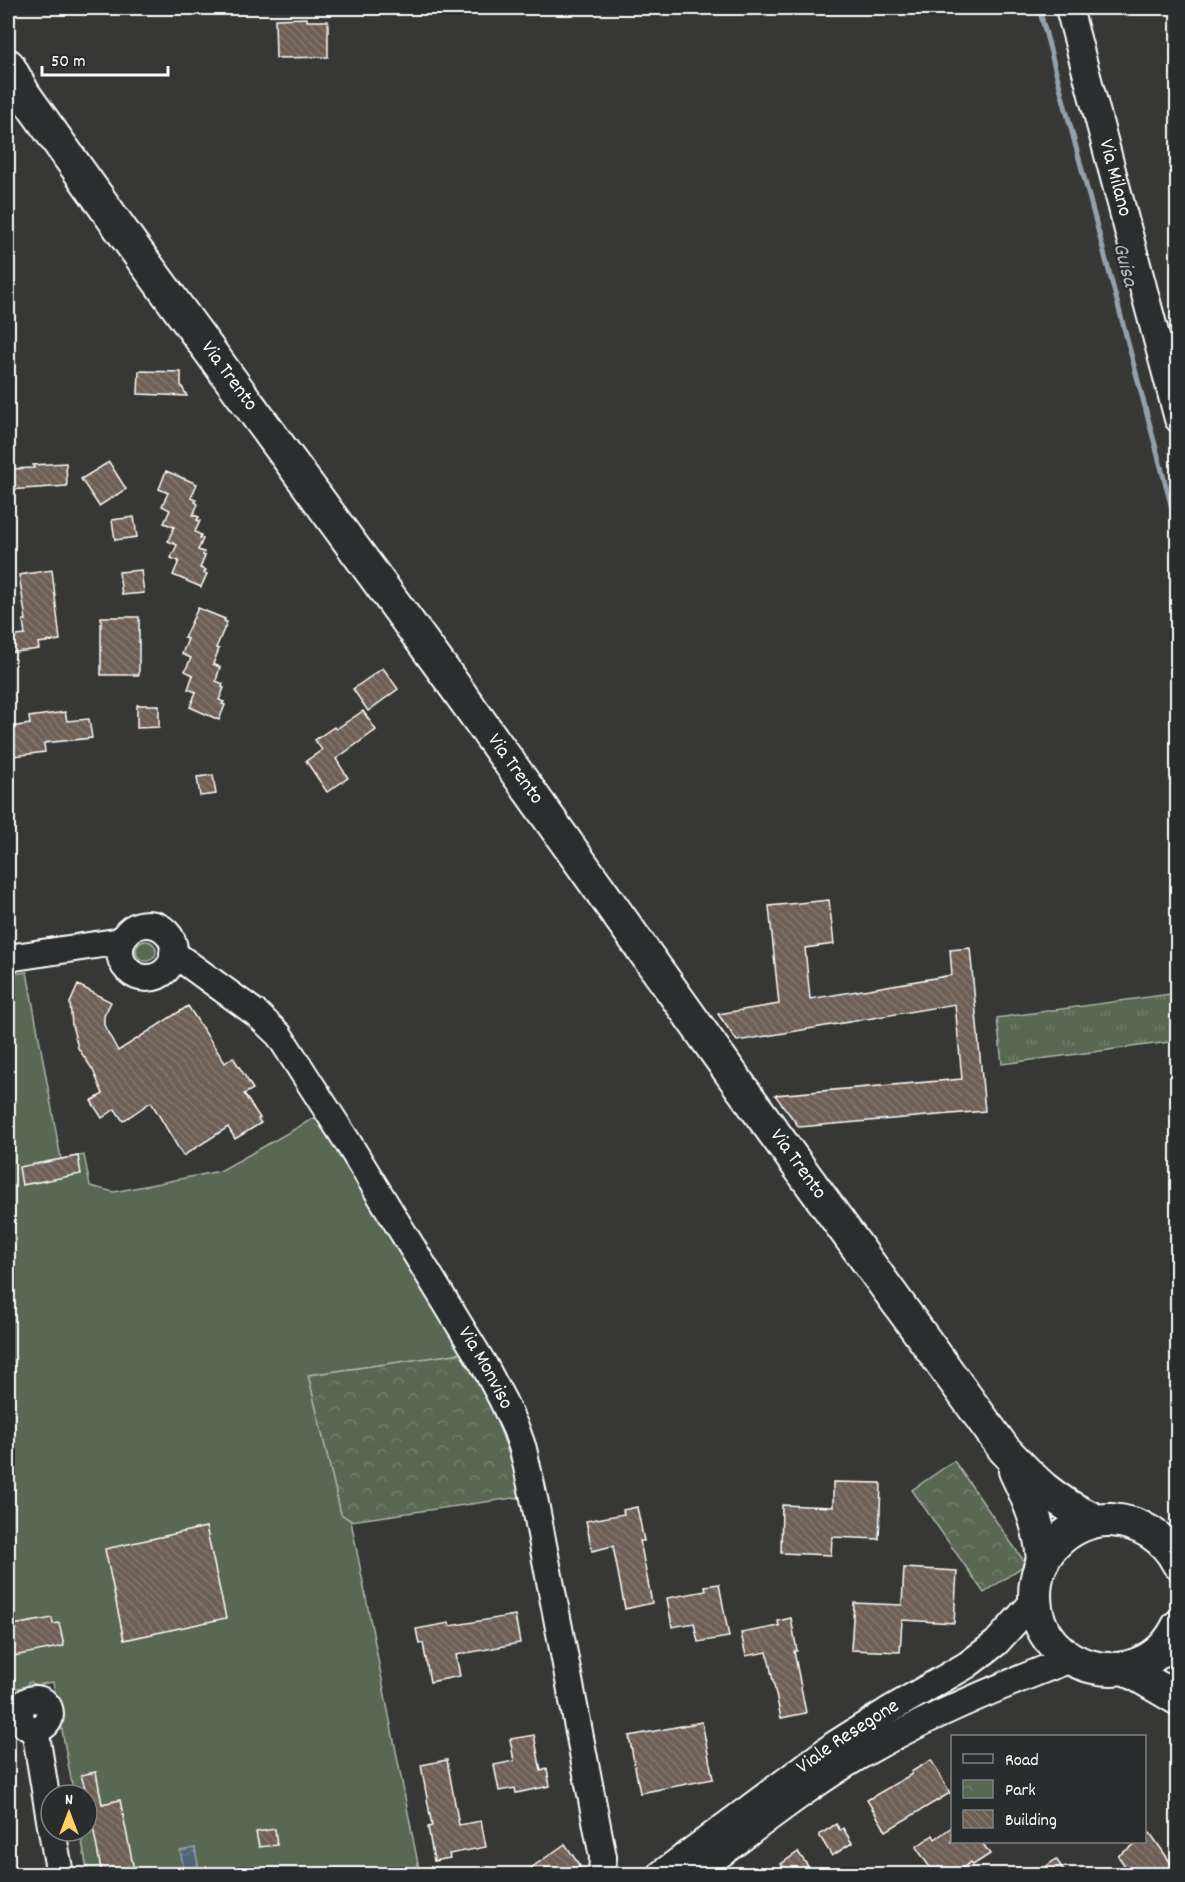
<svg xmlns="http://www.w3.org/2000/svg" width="1185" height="1882" viewBox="0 0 1185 1882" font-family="Dekko,sans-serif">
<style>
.grass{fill:url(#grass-tufts);stroke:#acb4a8;stroke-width:1.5}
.park{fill:url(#park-crowns);stroke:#acb4a8;stroke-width:1.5}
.garden{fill:#586852;stroke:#acb4a8;stroke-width:1.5}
.water{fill:url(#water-waves);stroke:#95a1aa;stroke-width:1.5}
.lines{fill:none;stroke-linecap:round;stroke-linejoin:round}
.stream{stroke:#95a1aa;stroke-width:5}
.building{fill:url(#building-back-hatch);stroke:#fff;stroke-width:1.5}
.minor-casing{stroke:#fff;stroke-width:30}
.major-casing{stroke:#fff;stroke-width:36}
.minor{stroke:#2a2d2e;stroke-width:26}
.major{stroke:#2a2d2e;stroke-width:32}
.labels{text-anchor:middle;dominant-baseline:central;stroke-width:4.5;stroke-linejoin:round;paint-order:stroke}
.street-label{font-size:21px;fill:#fff;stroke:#2a2d2e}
.water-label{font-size:22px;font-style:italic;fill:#b0b9c0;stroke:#2a2d2e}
</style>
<defs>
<pattern id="grass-tufts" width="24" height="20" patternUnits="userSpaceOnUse" patternTransform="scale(1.5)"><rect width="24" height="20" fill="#586852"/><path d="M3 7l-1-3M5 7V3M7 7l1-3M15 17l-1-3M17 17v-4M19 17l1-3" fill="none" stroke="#717f6c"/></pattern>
<pattern id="park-crowns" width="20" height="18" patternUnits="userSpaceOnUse" patternTransform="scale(1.5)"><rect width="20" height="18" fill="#586852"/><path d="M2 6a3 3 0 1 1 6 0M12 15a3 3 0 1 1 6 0" fill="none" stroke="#717f6c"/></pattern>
<pattern id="water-waves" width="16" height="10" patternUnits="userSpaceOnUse" patternTransform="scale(1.5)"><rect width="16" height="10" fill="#4f6372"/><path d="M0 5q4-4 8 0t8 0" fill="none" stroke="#697a87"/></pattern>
<pattern id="building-back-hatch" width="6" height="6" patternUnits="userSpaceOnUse" patternTransform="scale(1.5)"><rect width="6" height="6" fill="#6d5f54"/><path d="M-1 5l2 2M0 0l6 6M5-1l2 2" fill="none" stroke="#83776e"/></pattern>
</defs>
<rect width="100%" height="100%" fill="#373736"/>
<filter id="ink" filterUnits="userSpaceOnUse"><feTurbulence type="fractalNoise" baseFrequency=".0167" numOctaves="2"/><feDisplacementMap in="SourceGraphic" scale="12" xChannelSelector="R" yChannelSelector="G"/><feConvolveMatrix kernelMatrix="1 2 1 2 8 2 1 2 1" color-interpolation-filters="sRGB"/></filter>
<g filter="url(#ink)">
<g class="grass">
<circle cx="146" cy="951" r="10"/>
<path d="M 1177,993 L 1177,1041 L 1002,1064 L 997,1018 Z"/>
</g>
<g class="park">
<path d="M 462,1353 C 490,1402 508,1442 521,1497 L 351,1521 L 341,1514 L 308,1375 Z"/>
<path d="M 954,1461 L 1026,1564 L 984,1593 L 912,1490 Z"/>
</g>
<path class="garden" d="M 27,972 L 61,1159 L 84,1155 L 90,1186 L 114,1192 L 220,1171 L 316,1117 L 462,1353 L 308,1375 L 341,1514 L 351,1521 L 420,1874 L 88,1874 L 80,1831 L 87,1831 L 87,1795 L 74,1795 L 53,1682 L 36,1685 L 31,1682 L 28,1683 L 26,1687 L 8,1689 L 8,975 Z"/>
<path class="water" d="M 195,1848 L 199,1871 L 185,1874 L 180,1851 Z"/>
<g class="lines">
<path class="stream" d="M 1039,8 L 1178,531"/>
</g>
<g class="building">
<path d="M 307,18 L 307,21 L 328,21 L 328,57 L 276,58 L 275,19 Z"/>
<path d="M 139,371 L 181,372 L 181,385 L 187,396 L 138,394 Z"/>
<path d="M 109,462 L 126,489 L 99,506 L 81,479 Z"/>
<path d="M 66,463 L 67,486 L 8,490 L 8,469 L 34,468 L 33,465 Z"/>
<path d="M 166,471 L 197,484 L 191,498 L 196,500 L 195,502 L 198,504 L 193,515 L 199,517 L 197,520 L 200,521 L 195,532 L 201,535 L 200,538 L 203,539 L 198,550 L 204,552 L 203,555 L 205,556 L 200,568 L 206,570 L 204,573 L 207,574 L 201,587 L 173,575 L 179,561 L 171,558 L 177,545 L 168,541 L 174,527 L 164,523 L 170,510 L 162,506 L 168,493 L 159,489 Z"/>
<path d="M 134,517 L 137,537 L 115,540 L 112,520 Z"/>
<path d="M 52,570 L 60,640 L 38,643 L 39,649 L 8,653 L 8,637 L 25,635 L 23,620 L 26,620 L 19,575 Z"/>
<path d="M 141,570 L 144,593 L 122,595 L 119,572 Z"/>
<path d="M 198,608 L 225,619 L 224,621 L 227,622 L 216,648 L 219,649 L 213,664 L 220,667 L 216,681 L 223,684 L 222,687 L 224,688 L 219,700 L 224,702 L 222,704 L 225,705 L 219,720 L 190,707 L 196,692 L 188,689 L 193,675 L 185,671 L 191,658 L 182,654 L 188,639 L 184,638 Z"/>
<rect x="101" y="617" width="38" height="58"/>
<path d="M 383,668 L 398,689 L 368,711 L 353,689 Z"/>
<path d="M 137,705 L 159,705 L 159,727 L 137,728 Z"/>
<path d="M 363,711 L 376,730 L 336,759 L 348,778 L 327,792 L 306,761 L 322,750 L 315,740 L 334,727 L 336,729 Z"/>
<path d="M 65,712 L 67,721 L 89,719 L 92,738 L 44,743 L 45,752 L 14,756 L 11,727 L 30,724 L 29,717 Z"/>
<path d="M 213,775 L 216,794 L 200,796 L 197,777 Z"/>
<path d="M 829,900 L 834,944 L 805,948 L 810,999 L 952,975 L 950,950 L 970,948 L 985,1111 L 799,1127 L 775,1095 L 962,1079 L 955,1004 L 737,1041 L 718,1014 L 779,1004 L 769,906 Z"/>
<path d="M 78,985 L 111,1002 L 104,1016 L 104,1025 L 118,1051 L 188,1006 L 225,1063 L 233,1057 L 253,1089 L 244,1094 L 260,1118 L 258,1119 L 261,1123 L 235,1139 L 228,1127 L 183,1156 L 151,1102 L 123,1121 L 115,1109 L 102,1118 L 91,1101 L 103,1094 L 93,1070 L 78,1048 L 72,1025 L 70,1003 Z"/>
<path d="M 78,1156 L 81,1174 L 22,1185 L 19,1167 Z"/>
<path d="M 833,1482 L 881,1483 L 879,1539 L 832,1537 L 831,1555 L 781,1553 L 782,1505 L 833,1507 Z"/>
<path d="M 637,1507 L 644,1541 L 640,1541 L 652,1603 L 625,1609 L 613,1546 L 592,1551 L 586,1521 L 624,1514 L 623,1510 Z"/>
<path d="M 206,1527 L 226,1618 L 124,1640 L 105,1549 Z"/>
<path d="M 904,1568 L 957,1571 L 954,1623 L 902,1620 L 900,1652 L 851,1650 L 854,1603 L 902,1605 Z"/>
<path d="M 719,1584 L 729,1637 L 698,1642 L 694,1623 L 672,1627 L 667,1598 L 706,1591 L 705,1586 Z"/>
<path d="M 515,1615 L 520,1643 L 456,1655 L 460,1676 L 430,1682 L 423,1643 L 419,1644 L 416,1629 L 449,1623 L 450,1626 Z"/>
<path d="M 52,1618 L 53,1624 L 59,1623 L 64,1646 L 14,1656 L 13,1654 L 8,1655 L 8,1626 Z"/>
<path d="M 791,1618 L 797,1651 L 794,1651 L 806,1713 L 781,1718 L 767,1652 L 746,1656 L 741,1633 L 779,1626 L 778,1621 Z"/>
<path d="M 702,1722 L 713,1779 L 640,1793 L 629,1736 Z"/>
<path d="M 534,1735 L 541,1771 L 547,1769 L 550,1786 L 516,1793 L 515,1788 L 499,1791 L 494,1765 L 514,1761 L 510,1739 Z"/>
<path d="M 447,1760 L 459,1825 L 481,1821 L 486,1847 L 449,1854 L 450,1858 L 434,1861 L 428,1827 L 432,1826 L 421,1765 Z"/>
<path d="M 931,1760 L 950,1793 L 886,1831 L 867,1800 L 912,1774 L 911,1772 Z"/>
<path d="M 96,1772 L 102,1804 L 120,1800 L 135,1875 L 102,1875 L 87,1795 L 81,1775 Z"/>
<path d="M 836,1824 L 840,1830 L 843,1828 L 852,1843 L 832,1856 L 819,1835 Z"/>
<path d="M 952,1827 L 952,1842 L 982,1842 L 990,1854 L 973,1865 L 971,1862 L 953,1875 L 935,1875 L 916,1847 L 933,1835 L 935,1839 Z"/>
<path d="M 275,1829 L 277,1845 L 259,1847 L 256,1832 Z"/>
<path d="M 1150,1833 L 1178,1873 L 1178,1875 L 1131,1875 L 1118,1856 L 1138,1842 L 1144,1842 L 1144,1837 Z"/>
<path d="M 565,1844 L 580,1866 L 568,1875 L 521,1875 Z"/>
<path d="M 798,1852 L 814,1875 L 789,1875 L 781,1864 Z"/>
<path d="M 1056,1859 L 1067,1875 L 1035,1875 Z"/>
</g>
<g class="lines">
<g class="minor-casing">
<g id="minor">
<path id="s1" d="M 1069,8 L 1178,419"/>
<circle cx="147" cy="951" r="27"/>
<path id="s2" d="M 173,953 L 257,1014 L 279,1035 L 347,1141 L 484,1365 L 503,1401 L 516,1429 L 523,1449 L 535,1503 L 603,1857 L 602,1874"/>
<path d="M 8,958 L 122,941"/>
<circle cx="35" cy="1714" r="15"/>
<path d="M 35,1729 L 51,1826"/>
<path d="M 52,1831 L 60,1874"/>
<path id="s3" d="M 661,1874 L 834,1745 L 891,1709 L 967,1665 L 996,1643 L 1035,1600"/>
<path d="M 694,1874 C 751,1832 807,1786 868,1751 C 932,1714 1002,1685 1071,1659"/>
</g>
</g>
<g class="major-casing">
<g id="major">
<path id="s4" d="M 8,65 L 24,94 L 132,245 L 444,671 L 740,1086 L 1004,1449 C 1035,1482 1053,1501 1095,1520"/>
<path d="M 1015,1471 C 1029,1500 1041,1528 1043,1561"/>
<path d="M 1178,1563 C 1165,1537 1140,1522 1111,1520 C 1090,1519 1069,1529 1054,1545 C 1042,1558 1035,1576 1035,1595 C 1035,1674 1144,1698 1178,1626"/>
<path d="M 1125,1668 L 1178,1699"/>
</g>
</g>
<use href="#minor" class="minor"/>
<use href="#major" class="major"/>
</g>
</g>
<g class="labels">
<g class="street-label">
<text stroke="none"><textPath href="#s1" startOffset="176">Via Milano</textPath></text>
<text stroke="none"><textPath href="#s4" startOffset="382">Via Trento</textPath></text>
<text stroke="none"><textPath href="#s4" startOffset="868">Via Trento</textPath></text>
<text stroke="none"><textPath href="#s4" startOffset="1354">Via Trento</textPath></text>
<text stroke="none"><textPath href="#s2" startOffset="526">Via Monviso</textPath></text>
<text stroke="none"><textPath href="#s3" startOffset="232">Viale Resegone</textPath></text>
</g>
<g class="water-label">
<text transform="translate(1124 265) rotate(75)">Guisa</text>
</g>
</g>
<rect width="1185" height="1882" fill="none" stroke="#2a2d2e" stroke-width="30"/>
<rect x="15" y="15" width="1155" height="1852" fill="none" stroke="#fff" stroke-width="2" filter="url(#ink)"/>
<rect x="951" y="1735" width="195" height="108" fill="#2a2d2e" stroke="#7f8182" stroke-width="1.5"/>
<rect x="963" y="1754" width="30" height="9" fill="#2a2d2e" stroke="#7f8182" stroke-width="1.5"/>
<text x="1005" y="1765" font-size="18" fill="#ffffff">Road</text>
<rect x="963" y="1780" width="30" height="18" fill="url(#park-crowns)" stroke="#7f8182" stroke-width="1.5"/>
<text x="1005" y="1795" font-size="18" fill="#ffffff">Park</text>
<rect x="963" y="1810" width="30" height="18" fill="url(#building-back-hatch)" stroke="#7f8182" stroke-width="1.5"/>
<text x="1005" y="1825" font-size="18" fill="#ffffff">Building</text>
<g transform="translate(69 1813)"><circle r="28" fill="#2a2d2e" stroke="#7f8182" stroke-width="1.5"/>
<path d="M0-4.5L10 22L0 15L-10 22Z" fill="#ffd166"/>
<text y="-9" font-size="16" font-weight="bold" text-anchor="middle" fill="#ffffff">N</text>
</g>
<path d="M42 66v9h126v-9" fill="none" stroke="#ffffff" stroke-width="3"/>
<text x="51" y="66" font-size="18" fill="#ffffff" stroke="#2a2d2e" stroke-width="4.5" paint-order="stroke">50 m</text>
</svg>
